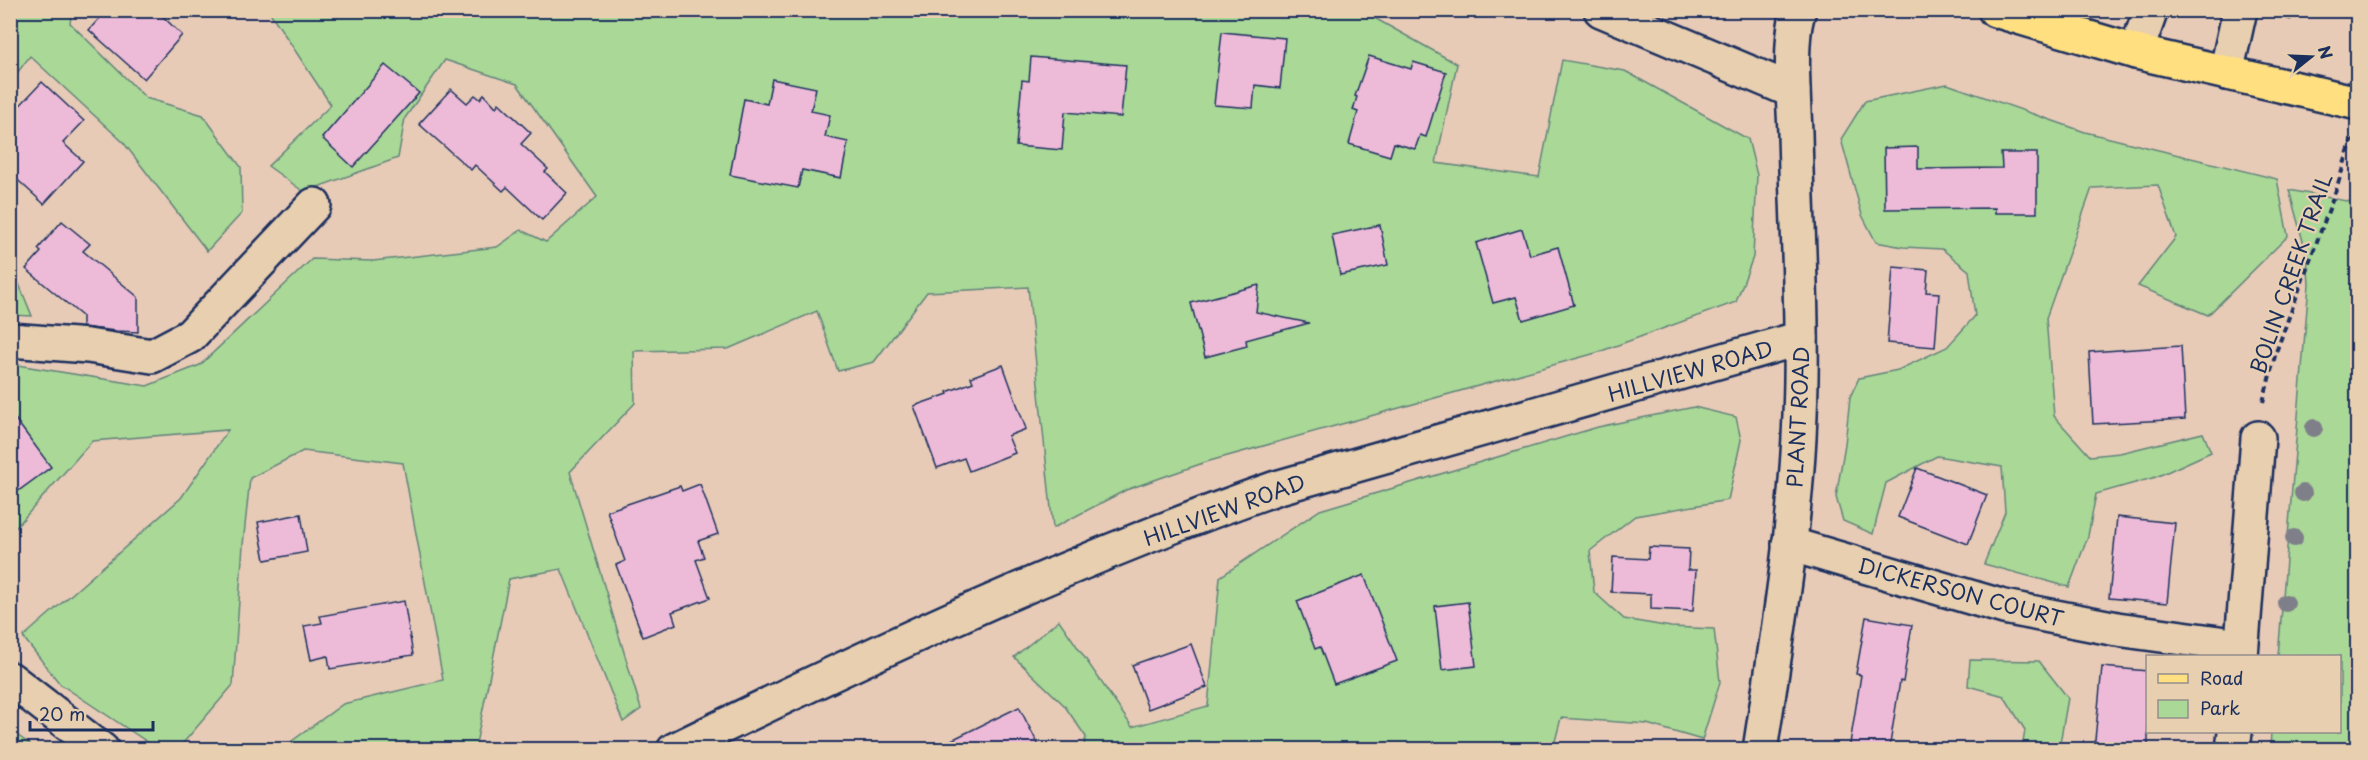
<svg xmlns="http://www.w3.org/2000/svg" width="2368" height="760" viewBox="0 0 2368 760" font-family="'Playpen Sans',sans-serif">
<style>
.green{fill:#aad897;stroke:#62847a;stroke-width:1.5}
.building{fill:#edbbd8;stroke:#1b2f5e;stroke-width:1.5}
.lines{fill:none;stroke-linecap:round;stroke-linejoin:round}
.minor-casing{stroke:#1b2f5e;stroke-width:38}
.major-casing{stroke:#1b2f5e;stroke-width:38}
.path{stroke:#1b2f5e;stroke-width:4;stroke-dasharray:6 4.5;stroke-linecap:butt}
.minor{stroke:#e7cfaf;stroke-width:33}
.major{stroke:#ffdf80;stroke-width:33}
.tree{fill:#7f7f89}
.labels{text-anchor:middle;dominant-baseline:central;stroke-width:4.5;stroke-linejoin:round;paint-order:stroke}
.street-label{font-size:21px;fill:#1b2f5e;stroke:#e7cfaf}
</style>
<rect width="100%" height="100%" fill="#e8cbb7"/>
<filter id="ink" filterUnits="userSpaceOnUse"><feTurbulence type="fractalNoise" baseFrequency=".0167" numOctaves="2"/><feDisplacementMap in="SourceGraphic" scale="12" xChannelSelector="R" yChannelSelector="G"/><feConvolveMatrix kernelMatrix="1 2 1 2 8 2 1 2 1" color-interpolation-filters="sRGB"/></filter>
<g filter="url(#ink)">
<g class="green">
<path d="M 11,10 L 72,11 L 70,23 L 146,98 L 203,115 L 241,167 L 242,213 L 207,251 L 123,142 L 30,56 L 11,81 Z"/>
<path d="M 269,11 L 1362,11 L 1457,64 L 1436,163 L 1539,177 L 1562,60 L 1625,71 L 1748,139 L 1757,175 L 1753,257 L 1736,302 L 1596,353 L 1206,462 L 1126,490 L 1053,528 L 1028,287 L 927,292 L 874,362 L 838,371 L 817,311 L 728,349 L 634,351 L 635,403 L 570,472 L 641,709 L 623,722 L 561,569 L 509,579 L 475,749 L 281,749 L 343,704 L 443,680 L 403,463 L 303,451 L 250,478 L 243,545 L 233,685 L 178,749 L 158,749 L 60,684 L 23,637 L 181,498 L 228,430 L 92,441 L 11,533 L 11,364 L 147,386 L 200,365 L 312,259 L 373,261 L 497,247 L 521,230 L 546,242 L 597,197 L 517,84 L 445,60 L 405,118 L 398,158 L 304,192 L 268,166 L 331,105 Z"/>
<path d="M 1947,84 L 2085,132 L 2277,179 L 2288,236 L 2208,315 L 2138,286 L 2176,237 L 2158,185 L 2092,188 L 2046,318 L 2054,416 L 2090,456 L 2120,453 L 2203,433 L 2211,452 L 2156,477 L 2096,494 L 2088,536 L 2069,587 L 1984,564 L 2005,512 L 2002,467 L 1937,456 L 1886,483 L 1873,534 L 1843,521 L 1836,497 L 1845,444 L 1850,397 L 1859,378 L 1898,370 L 1947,347 L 1975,316 L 1969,271 L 1942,249 L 1903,247 L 1876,242 L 1862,215 L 1841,139 L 1865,101 Z"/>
<path d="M 2289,190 L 2357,203 L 2357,749 L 2270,749 L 2271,732 L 2340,732 L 2340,656 L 2278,656 L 2309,284 L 2307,256 Z"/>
<path d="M 11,264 L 32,316 L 11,315 Z"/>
<path d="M 1694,407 L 1736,417 L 1741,440 L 1728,500 L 1635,516 L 1590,551 L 1594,592 L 1624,619 L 1671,627 L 1714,629 L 1720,682 L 1702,740 L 1647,724 L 1561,718 L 1553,749 L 1083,749 L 1086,737 L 1064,705 L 1014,657 L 1059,620 L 1132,727 L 1208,706 L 1220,577 L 1320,510 L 1598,427 Z"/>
<path d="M 1970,660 L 2039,661 L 2068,698 L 2059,749 L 2022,749 L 2025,730 L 2004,696 L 1968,686 Z"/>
<path d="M 11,731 L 37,749 L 11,749 Z"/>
</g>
<g class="building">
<path d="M 107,10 L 156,10 L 182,35 L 144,79 L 89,30 Z"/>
<path d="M 1222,32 L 1285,38 L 1280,88 L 1255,85 L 1253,108 L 1214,105 Z"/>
<path d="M 1369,56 L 1411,69 L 1413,62 L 1446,72 L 1426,137 L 1420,135 L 1415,149 L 1394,143 L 1390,156 L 1349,144 L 1358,112 L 1353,110 L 1357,97 L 1355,96 Z"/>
<path d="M 1031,57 L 1126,65 L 1121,117 L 1065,112 L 1062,150 L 1016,146 L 1022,80 L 1029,81 Z"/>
<path d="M 385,65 L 419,93 L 353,167 L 322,138 Z"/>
<path d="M 772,79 L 816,88 L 811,111 L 830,115 L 825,137 L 848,142 L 841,178 L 802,170 L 798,188 L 730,175 L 744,99 L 767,104 Z"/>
<path d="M 42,82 L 84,121 L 63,143 L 83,161 L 44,204 L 10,173 L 10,116 Z"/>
<path d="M 451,89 L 467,103 L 475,95 L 480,99 L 484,94 L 496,107 L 499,103 L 531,133 L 521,144 L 548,169 L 545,172 L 567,193 L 542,220 L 507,187 L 503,191 L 475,165 L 471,170 L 419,124 Z"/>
<path d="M 1918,147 L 1918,169 L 2002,168 L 2001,153 L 2037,153 L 2037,213 L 1995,213 L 1995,208 L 1885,209 L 1884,148 Z"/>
<path d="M 62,221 L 90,244 L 83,251 L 138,297 L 138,332 L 116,331 L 82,327 L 82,316 L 26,269 L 41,252 L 38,249 Z"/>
<path d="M 1380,225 L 1388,265 L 1340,275 L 1332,235 Z"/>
<path d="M 1522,229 L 1530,255 L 1558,247 L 1574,305 L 1523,320 L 1516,297 L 1493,303 L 1476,243 Z"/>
<path d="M 1893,267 L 1928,270 L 1926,292 L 1939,293 L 1935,347 L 1887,343 Z"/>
<path d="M 1259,285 L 1256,312 L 1309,323 L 1246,340 L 1247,346 L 1205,357 L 1191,303 Z"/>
<path d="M 2181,346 L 2185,419 L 2093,424 L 2089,352 Z"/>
<path d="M 1003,365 L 1026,429 L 1008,436 L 1015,453 L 969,471 L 964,458 L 937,468 L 914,406 L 948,394 L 947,392 L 973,382 L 971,377 Z"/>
<path d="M 10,412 L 51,467 L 10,497 Z"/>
<path d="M 1917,468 L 1987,495 L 1968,544 L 1898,517 Z"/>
<path d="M 700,484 L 718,534 L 698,541 L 704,557 L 696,560 L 710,598 L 672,612 L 676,624 L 643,637 L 616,565 L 625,561 L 607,511 L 680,486 L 682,491 Z"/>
<path d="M 301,514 L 307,552 L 265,560 L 258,522 Z"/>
<path d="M 2117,517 L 2175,523 L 2167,603 L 2109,598 Z"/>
<path d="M 1649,547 L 1689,549 L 1688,570 L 1696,570 L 1693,611 L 1651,609 L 1651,594 L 1611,592 L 1613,557 L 1648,559 Z"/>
<path d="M 1364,575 L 1397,661 L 1334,684 L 1320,647 L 1315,649 L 1297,601 Z"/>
<path d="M 404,601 L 413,655 L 330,669 L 328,656 L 311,660 L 304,626 L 322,623 L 320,616 Z"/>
<path d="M 1468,602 L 1476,666 L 1442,670 L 1435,606 Z"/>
<path d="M 1866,617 L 1912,625 L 1903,682 L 1900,681 L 1889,750 L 1849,750 L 1861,675 L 1856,674 Z"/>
<path d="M 1191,644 L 1207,687 L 1148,709 L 1132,665 Z"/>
<path d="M 2102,667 L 2148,671 L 2148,750 L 2094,750 Z"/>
<path d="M 1019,707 L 1041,750 L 931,750 Z"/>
</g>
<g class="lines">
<g class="minor-casing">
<g id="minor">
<path d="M 1601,10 L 1793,91"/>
<path d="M 2136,52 L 2151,10"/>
<path d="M 2226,73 L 2240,10"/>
<path d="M 10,340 L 88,346 L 152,356 L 190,336 L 314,205"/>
<path d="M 1789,544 L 2004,607 L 2117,629 L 2241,646"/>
<path d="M 2241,656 L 2258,438"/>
<path d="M 10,679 L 102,750"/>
<path d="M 674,750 C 871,654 1069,561 1276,488 L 1801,338"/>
<path d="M 1760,750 C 1777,639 1796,527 1800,415 C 1804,321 1797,227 1795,133 C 1794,102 1788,38 1799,10"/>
<path d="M 2233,750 L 2235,732"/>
</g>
</g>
<g class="major-casing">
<path id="major" d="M 1995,10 L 2136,52 L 2358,103"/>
</g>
<g class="path">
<path d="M 2289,20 L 2292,10"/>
<path d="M 2263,402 L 2276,352 L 2336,190 L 2352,139"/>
</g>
<use href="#minor" class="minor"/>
<use href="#major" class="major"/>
</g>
<g class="tree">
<circle cx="2314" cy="428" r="9"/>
<circle cx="2303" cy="493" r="9"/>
<circle cx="2294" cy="538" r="9"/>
<circle cx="2286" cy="603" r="9"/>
</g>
</g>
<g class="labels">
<g class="street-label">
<text transform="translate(2290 273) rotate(-71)">BOLIN CREEK TRAIL</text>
<text transform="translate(1690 370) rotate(-16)">HILLVIEW ROAD</text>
<text transform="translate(1797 417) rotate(-87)">PLANT ROAD</text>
<text transform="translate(1224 509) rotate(-20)">HILLVIEW ROAD</text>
<text transform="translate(1961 591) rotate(15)">DICKERSON COURT</text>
</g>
</g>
<rect width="2368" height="760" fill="none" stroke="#e7cfaf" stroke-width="36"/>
<rect x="18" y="18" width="2332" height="724" fill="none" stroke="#1b2f5e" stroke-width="2" filter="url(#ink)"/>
<rect x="2146" y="655" width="195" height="78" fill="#e7cfaf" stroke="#958f8f" stroke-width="1.5"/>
<rect x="2158" y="674" width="30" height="9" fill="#ffdf80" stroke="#958f8f" stroke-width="1.5"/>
<text x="2200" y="685" font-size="18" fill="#1b2f5e">Road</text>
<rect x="2158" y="700" width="30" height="18" fill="#aad897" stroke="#958f8f" stroke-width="1.5"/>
<text x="2200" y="715" font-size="18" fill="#1b2f5e">Park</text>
<g transform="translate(2311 57) rotate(72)" stroke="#e7cfaf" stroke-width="4.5" paint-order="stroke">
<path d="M0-4.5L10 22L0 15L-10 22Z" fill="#1b2f5e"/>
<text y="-9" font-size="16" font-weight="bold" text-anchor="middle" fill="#1b2f5e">N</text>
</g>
<path d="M30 721v9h123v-9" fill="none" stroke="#1b2f5e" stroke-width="3"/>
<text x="39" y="721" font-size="18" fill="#1b2f5e" stroke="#e7cfaf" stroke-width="4.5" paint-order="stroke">20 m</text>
</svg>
